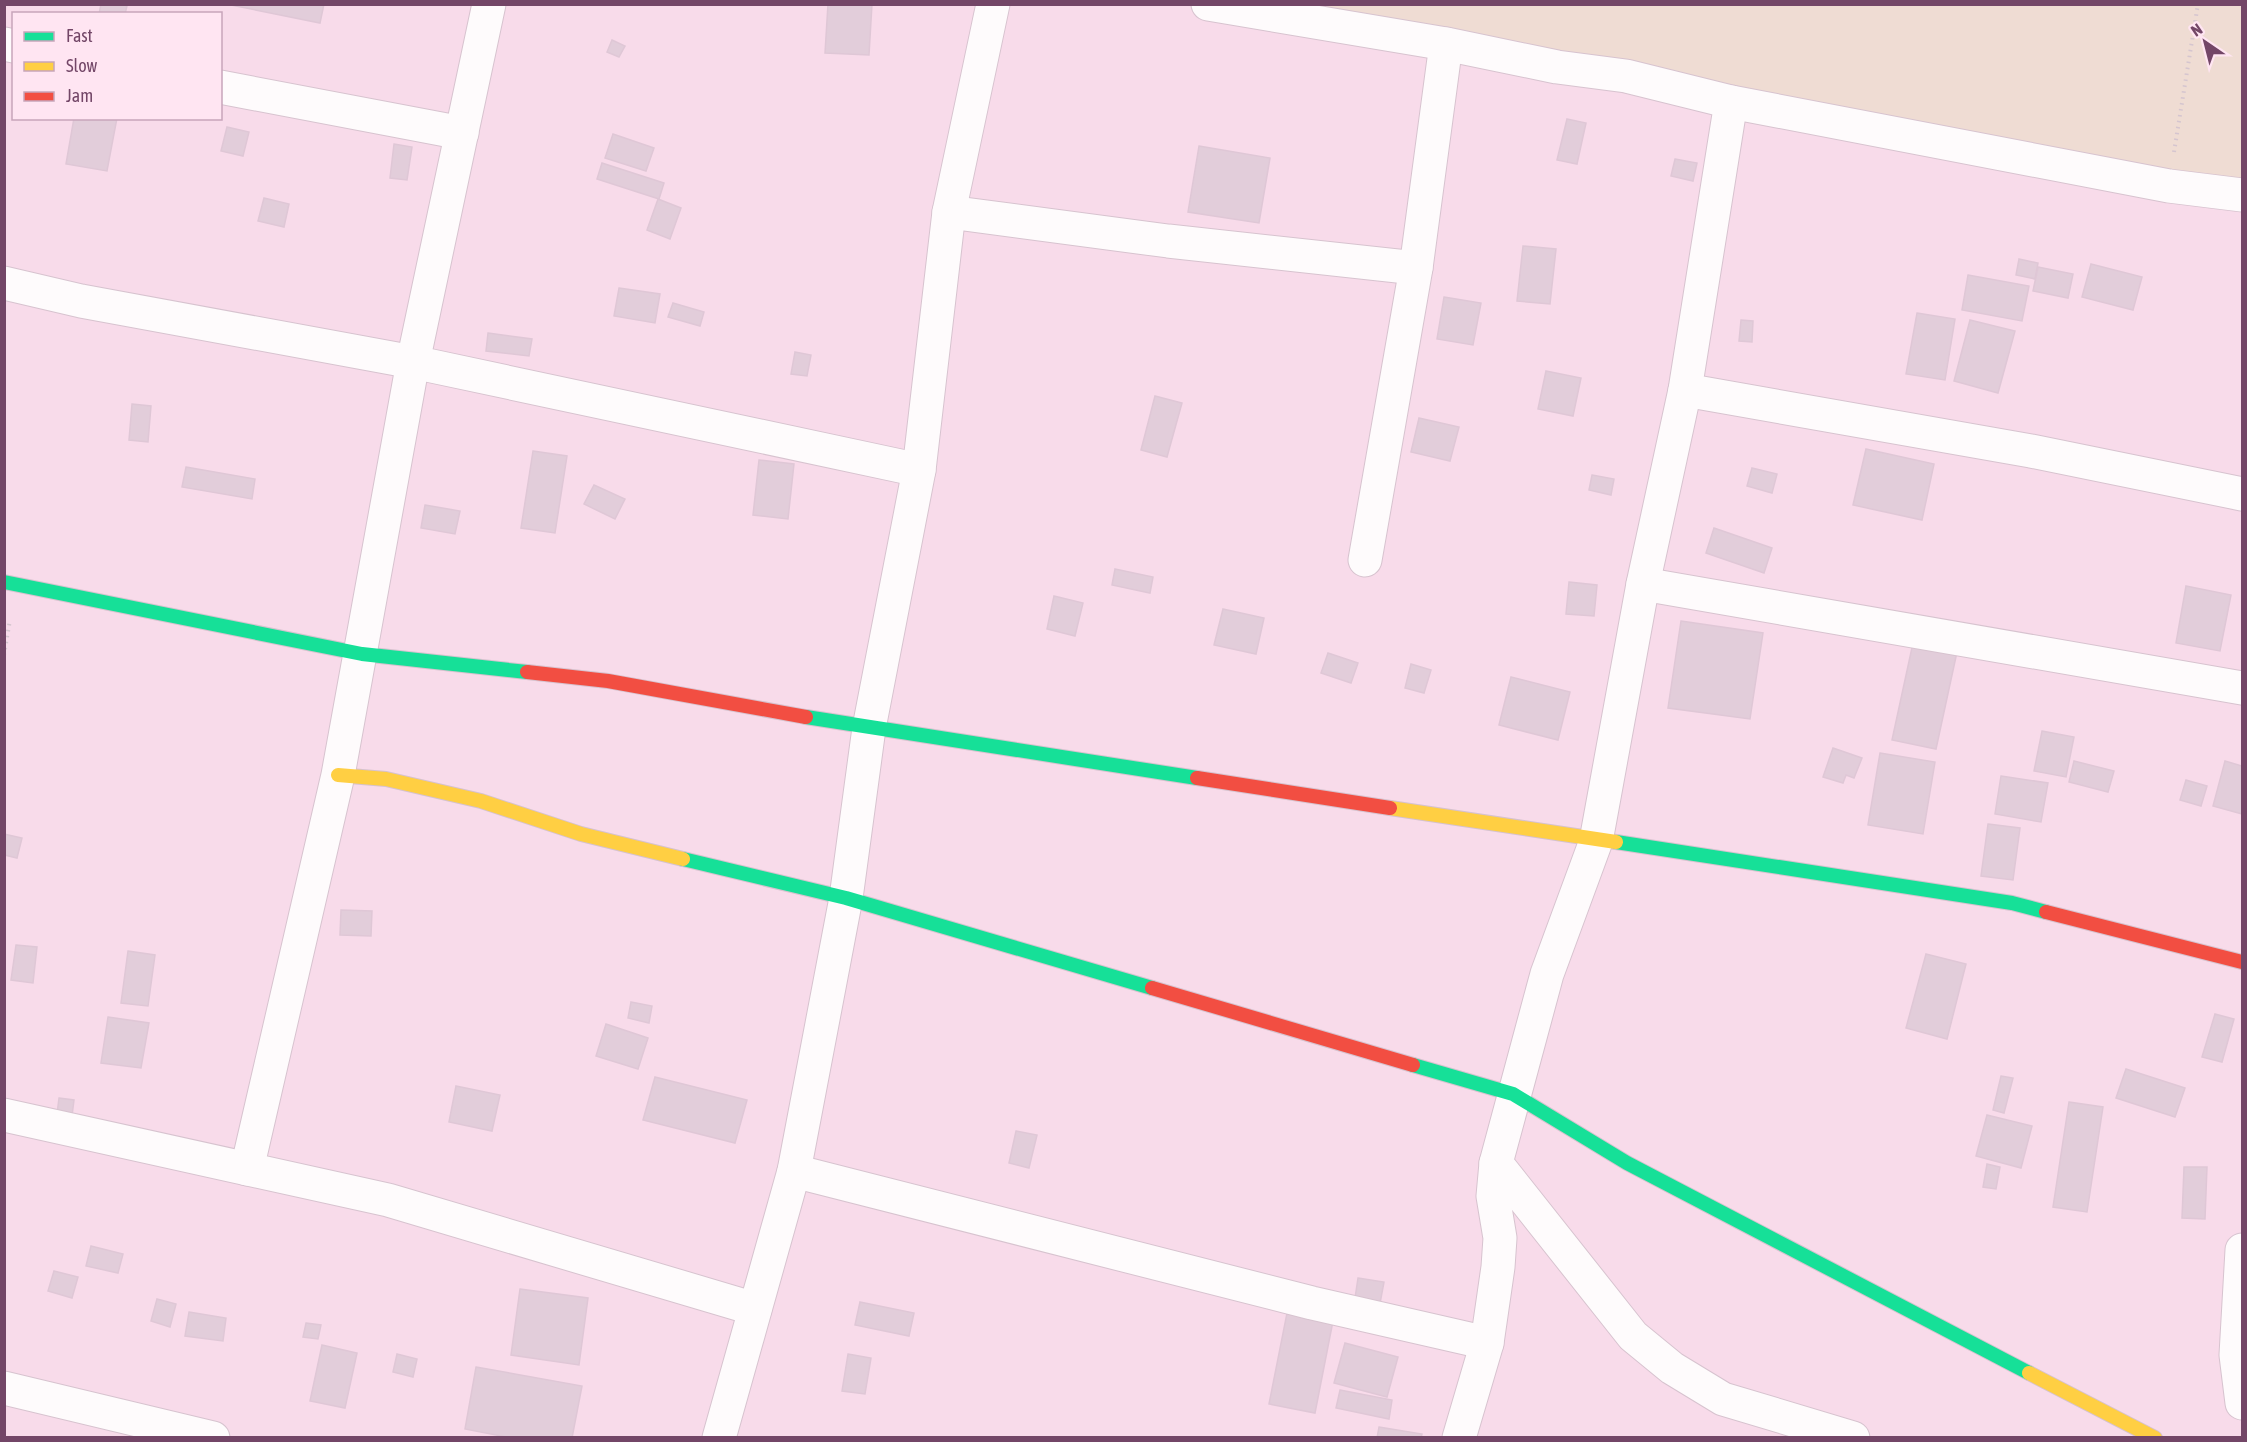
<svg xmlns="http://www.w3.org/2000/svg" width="2247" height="1442" viewBox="0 0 2247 1442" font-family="'Asap Condensed',sans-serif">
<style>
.residential{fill:#f8dbea;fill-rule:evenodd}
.green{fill:#efdcd3}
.building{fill:#e2cdda;stroke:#dfc7d6;stroke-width:1.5}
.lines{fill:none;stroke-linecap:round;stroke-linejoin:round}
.street-casing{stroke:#d7c3cf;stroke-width:35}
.fast-casing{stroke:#d6c2ce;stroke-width:16}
.slow-casing{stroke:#d6c2ce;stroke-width:16}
.jam-casing{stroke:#d6c2ce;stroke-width:16}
.path{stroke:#d5c5cf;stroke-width:4;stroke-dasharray:1.5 4.5;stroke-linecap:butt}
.street{stroke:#fefbfc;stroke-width:33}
.fast{stroke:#16e098;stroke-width:14}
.slow{stroke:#ffcf43;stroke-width:14}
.jam{stroke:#f24e42;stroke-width:14}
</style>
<rect width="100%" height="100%" fill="#f6e5ed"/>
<path class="residential" d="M 5,5 L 2242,5 L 2242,1437 L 5,1437 ZM 14,14 L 220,14 L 220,118 L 14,118 Z"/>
<path class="green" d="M 1214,5 L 2242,5 L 2242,196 Z"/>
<g class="building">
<path d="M 101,4 L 122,4 L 127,6 L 125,14 L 99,14 Z"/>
<path d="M 226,4 L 324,4 L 320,23 Z"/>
<path d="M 828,4 L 872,4 L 869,55 L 825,53 Z"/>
<path d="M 612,40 L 625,46 L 619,57 L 607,52 Z"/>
<path d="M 74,118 L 117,118 L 107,171 L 66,164 Z"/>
<path d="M 1567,119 L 1586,123 L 1577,164 L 1557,160 Z"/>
<path d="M 227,127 L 249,132 L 243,156 L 221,151 Z"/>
<path d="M 613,134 L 654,148 L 646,171 L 605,158 Z"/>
<path d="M 394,144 L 412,147 L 407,180 L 390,178 Z"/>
<path d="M 1199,146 L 1270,158 L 1259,223 L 1188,212 Z"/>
<path d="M 1675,159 L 1697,163 L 1693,181 L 1671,176 Z"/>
<path d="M 602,163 L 664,183 L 659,199 L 597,179 Z"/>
<path d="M 264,198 L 289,204 L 284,227 L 258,221 Z"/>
<path d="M 658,199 L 681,208 L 670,239 L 647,230 Z"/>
<path d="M 1523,246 L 1556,249 L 1550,304 L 1517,301 Z"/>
<path d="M 2019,259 L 2038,263 L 2035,279 L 2016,275 Z"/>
<path d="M 2091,264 L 2142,277 L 2133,310 L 2082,297 Z"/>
<path d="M 2038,267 L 2073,274 L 2068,298 L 2033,291 Z"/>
<path d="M 1968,275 L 2029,286 L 2022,321 L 1962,310 Z"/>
<path d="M 619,288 L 660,294 L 655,323 L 614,316 Z"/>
<path d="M 1444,297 L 1481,303 L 1473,345 L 1437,339 Z"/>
<path d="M 673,303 L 704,312 L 700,326 L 668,317 Z"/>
<path d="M 1917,313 L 1955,319 L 1945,380 L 1906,374 Z"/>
<path d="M 1741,320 L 1753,321 L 1752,342 L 1739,341 Z"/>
<path d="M 1970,320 L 2015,331 L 1998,393 L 1954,381 Z"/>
<path d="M 488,333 L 532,339 L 529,356 L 486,351 Z"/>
<path d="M 795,352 L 811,355 L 807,376 L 791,374 Z"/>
<path d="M 1546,371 L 1581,378 L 1573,416 L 1538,409 Z"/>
<path d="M 1155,396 L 1182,403 L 1167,457 L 1141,450 Z"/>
<path d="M 132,404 L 151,406 L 148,442 L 129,440 Z"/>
<path d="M 1419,418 L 1459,427 L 1450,461 L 1411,452 Z"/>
<path d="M 1866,449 L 1934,464 L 1922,520 L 1853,505 Z"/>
<path d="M 533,451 L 567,456 L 555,533 L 521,528 Z"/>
<path d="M 759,460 L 794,464 L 788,519 L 753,515 Z"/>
<path d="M 186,467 L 255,479 L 252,499 L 182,487 Z"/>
<path d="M 1752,468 L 1777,474 L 1772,493 L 1747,486 Z"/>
<path d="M 1592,475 L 1614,479 L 1611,495 L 1589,490 Z"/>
<path d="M 594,485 L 625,499 L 615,519 L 584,504 Z"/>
<path d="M 425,505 L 460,511 L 455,534 L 421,528 Z"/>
<path d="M 1714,528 L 1772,548 L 1764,573 L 1706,553 Z"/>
<path d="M 1115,569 L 1153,577 L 1150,593 L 1112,585 Z"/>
<path d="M 1569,582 L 1597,585 L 1594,616 L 1566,614 Z"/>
<path d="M 2186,586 L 2231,595 L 2220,651 L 2176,643 Z"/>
<path d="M 1054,596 L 1083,603 L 1075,636 L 1047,629 Z"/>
<path d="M 1223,609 L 1264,618 L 1256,654 L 1214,645 Z"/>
<path d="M 1681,621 L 1763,633 L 1750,719 L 1668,708 Z"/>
<path d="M 1913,643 L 1957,652 L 1936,749 L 1892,740 Z"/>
<path d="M 1328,653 L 1358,663 L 1351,683 L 1321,673 Z"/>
<path d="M 1411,664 L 1431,670 L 1424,693 L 1405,688 Z"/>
<path d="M 1511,677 L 1570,692 L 1558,740 L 1499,725 Z"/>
<path d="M 2042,731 L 2074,737 L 2066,777 L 2034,771 Z"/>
<path d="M 1833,748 L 1862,758 L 1854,778 L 1846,775 L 1843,783 L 1823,777 Z"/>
<path d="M 1880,753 L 1935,762 L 1923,834 L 1868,825 Z"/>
<path d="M 2074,761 L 2114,771 L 2108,792 L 2069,782 Z"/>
<path d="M 2225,761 L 2242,766 L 2242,814 L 2213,806 Z"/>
<path d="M 2001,776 L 2048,783 L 2041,822 L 1995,814 Z"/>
<path d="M 2186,780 L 2207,786 L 2201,806 L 2180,800 Z"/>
<path d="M 1988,824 L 2020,828 L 2013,880 L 1981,876 Z"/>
<path d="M 4,834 L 22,838 L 17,858 L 4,855 Z"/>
<path d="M 341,910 L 372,911 L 371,936 L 340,935 Z"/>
<path d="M 16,945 L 37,947 L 33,983 L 11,980 Z"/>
<path d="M 128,951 L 155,955 L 148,1006 L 121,1003 Z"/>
<path d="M 1926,954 L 1966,964 L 1947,1039 L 1906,1028 Z"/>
<path d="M 631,1002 L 652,1006 L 649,1023 L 628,1018 Z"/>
<path d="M 2215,1014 L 2234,1019 L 2222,1062 L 2202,1057 Z"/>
<path d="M 108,1017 L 149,1023 L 141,1068 L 101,1063 Z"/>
<path d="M 606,1024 L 648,1038 L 638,1069 L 596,1056 Z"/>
<path d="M 2126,1069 L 2185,1088 L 2175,1117 L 2116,1098 Z"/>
<path d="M 2001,1076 L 2013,1078 L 2004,1113 L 1993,1110 Z"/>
<path d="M 655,1077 L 747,1100 L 735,1143 L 643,1120 Z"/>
<path d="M 456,1086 L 500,1095 L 492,1131 L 449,1122 Z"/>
<path d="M 59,1098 L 74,1100 L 71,1124 L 56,1122 Z"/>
<path d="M 2069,1102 L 2103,1107 L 2087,1212 L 2053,1207 Z"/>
<path d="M 1987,1115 L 2032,1126 L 2021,1168 L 1976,1156 Z"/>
<path d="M 1016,1131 L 1037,1135 L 1029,1168 L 1009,1163 Z"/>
<path d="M 1987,1164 L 2000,1167 L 1996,1189 L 1983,1187 Z"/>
<path d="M 2184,1167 L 2207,1167 L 2205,1219 L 2182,1218 Z"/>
<path d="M 91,1246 L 123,1254 L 118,1273 L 86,1266 Z"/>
<path d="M 54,1271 L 78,1277 L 72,1298 L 48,1291 Z"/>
<path d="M 1358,1278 L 1384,1282 L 1379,1309 L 1354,1305 Z"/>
<path d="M 520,1289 L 588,1298 L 579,1365 L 511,1355 Z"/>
<path d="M 157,1299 L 176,1304 L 170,1327 L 151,1321 Z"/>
<path d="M 860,1302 L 914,1313 L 909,1336 L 855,1325 Z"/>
<path d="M 189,1312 L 226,1318 L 223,1341 L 185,1336 Z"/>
<path d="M 1287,1313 L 1333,1321 L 1315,1413 L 1269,1404 Z"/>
<path d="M 306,1323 L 321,1325 L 318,1339 L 303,1337 Z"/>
<path d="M 1345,1343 L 1398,1357 L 1387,1397 L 1334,1383 Z"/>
<path d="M 322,1345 L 357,1353 L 345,1408 L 310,1401 Z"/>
<path d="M 397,1354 L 417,1359 L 413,1377 L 393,1372 Z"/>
<path d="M 848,1354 L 871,1358 L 865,1394 L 842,1391 Z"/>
<path d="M 476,1367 L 582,1386 L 572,1438 L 511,1438 L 465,1429 Z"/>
<path d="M 1340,1390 L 1392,1400 L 1389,1419 L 1336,1408 Z"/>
<path d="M 1379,1427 L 1422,1434 L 1421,1438 L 1377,1438 Z"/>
</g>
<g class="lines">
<g class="street-casing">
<g id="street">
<path d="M 1208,4 L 1446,44 L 1557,67 L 1626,76 L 1731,102 L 2169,186 L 2242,195"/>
<path d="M 4,44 L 14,46"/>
<path d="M 220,87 L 462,133"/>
<path d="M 949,212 L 1168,241 L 1416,268"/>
<path d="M 4,283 L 81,301 L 413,362 L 919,470"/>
<path d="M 1685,390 L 2031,451 L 2242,494"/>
<path d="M 1365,560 L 1416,268 L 1446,44"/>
<path d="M 1643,584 L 2242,688"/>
<path d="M 4,1115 L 388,1200 L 755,1309"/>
<path d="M 1496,1163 L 1633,1336 L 1672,1368 L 1723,1399 L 1853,1438"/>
<path d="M 247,1169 L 338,775 L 413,362 L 489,4"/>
<path d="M 794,1171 L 1312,1303 L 1487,1343"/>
<path d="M 2242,1250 L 2236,1355 L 2242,1403"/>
<path d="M 4,1388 L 213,1438"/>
<path d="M 719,1438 L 794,1171 L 846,898 L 869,728 L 919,470 L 949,212 L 993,4"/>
<path d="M 1459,1438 L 1487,1343 L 1498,1267 L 1500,1238 L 1493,1196 L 1496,1163 L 1547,974 L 1596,841 L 1643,584 L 1685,390 L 1731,102"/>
</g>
</g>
<g class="fast-casing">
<g id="fast">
<path d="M 4,582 L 362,654 L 527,672"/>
<path d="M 806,717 L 1197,778"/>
<path d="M 1616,842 L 2012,903 L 2046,912"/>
<path d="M 683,859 L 846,898 L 1152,988"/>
<path d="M 1413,1065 L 1513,1094 L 1627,1163 L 2029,1373"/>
</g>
</g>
<g class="slow-casing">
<g id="slow">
<path d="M 338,775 L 386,779 L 481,801 L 581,834 L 683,859"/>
<path d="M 1390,808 L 1616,842"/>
<path d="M 2029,1373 L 2155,1438"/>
</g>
</g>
<g class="jam-casing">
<g id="jam">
<path d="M 527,672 L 608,681 L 806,717"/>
<path d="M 1197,778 L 1390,808"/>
<path d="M 2046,912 L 2242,962"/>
<path d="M 1152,988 L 1413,1065"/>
</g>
</g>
<g class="path">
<path d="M 2174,152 L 2198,4"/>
<path d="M 4,655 L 10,620"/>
</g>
<use href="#street" class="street"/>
<use href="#fast" class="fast"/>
<use href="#slow" class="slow"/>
<use href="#jam" class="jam"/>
</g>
<rect width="2247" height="1442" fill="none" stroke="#734667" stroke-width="12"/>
<rect x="12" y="12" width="210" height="108" fill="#ffe5f2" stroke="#c7a5ba" stroke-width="1.5"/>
<rect x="24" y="32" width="30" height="9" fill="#16e098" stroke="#c7a5ba" stroke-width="1.5"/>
<text x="66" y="42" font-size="18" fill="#734667">Fast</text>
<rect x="24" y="62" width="30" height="9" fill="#ffcf43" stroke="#c7a5ba" stroke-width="1.5"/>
<text x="66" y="72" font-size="18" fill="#734667">Slow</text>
<rect x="24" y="92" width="30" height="9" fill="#f24e42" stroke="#c7a5ba" stroke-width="1.5"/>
<text x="66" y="102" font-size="18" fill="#734667">Jam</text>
<g transform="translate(2205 42) rotate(325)" stroke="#ffe5f2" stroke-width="4.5" paint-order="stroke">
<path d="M0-4.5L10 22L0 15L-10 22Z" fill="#734667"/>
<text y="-9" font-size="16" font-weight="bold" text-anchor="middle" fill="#734667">N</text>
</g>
</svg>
